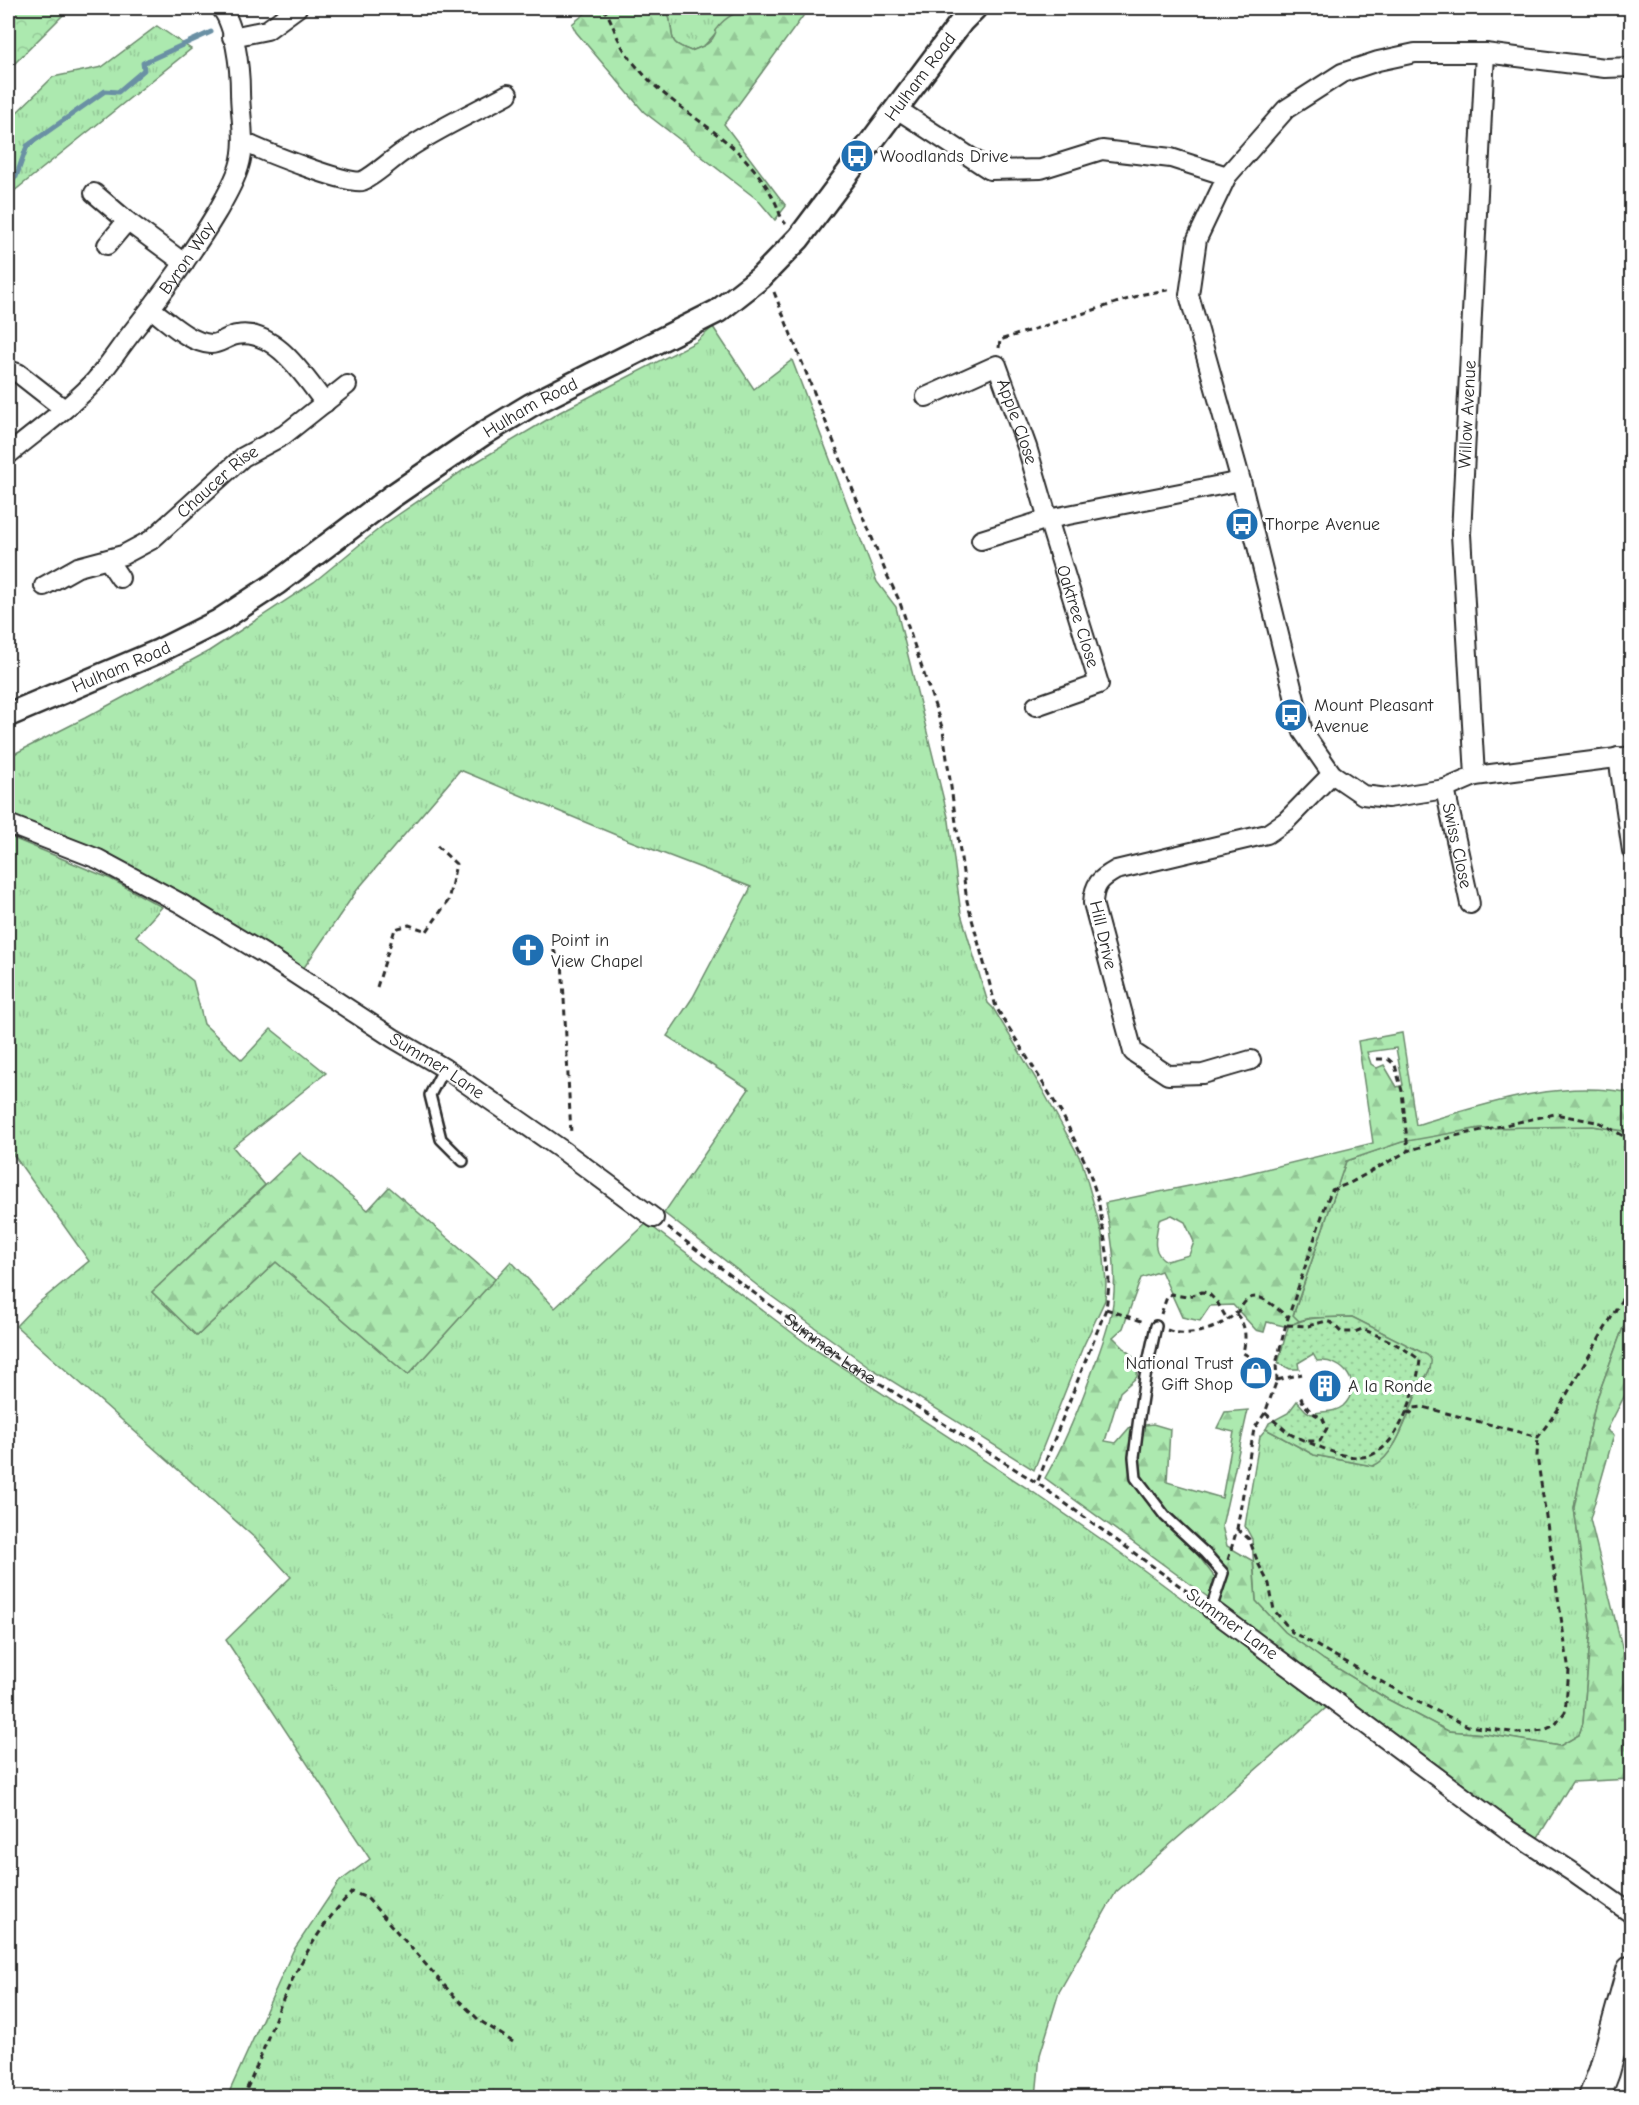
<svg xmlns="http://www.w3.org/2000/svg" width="1639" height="2105" viewBox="0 0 1639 2105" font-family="'Comic Neue',sans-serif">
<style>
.grass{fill:url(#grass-tufts);stroke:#6c8a6d;stroke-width:1.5}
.forest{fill:url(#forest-firs);stroke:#6c8a6d;stroke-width:1.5;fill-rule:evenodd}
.park{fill:url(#park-crowns);stroke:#6c8a6d;stroke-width:1.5}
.garden{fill:url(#garden-dots);stroke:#6c8a6d;stroke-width:1.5}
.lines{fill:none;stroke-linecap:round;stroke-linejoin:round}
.stream{stroke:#6a90a4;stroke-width:5}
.service-casing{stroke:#2b2b2b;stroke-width:14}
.minor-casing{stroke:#2b2b2b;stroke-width:22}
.tertiary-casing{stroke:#2b2b2b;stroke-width:27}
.trunk-casing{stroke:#2b2b2b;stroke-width:34}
.path{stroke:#2b2b2b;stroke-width:3;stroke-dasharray:6 4.5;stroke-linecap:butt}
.service{stroke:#fff;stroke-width:9}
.minor{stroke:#fff;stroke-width:18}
.tertiary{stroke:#fff;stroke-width:22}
.trunk{stroke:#fff;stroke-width:30}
.labels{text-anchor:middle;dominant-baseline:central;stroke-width:6;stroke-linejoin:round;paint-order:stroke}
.street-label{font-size:18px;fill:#2b2b2b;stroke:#fff}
.poi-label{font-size:18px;fill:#2b2b2b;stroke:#fff;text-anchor:start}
</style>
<defs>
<pattern id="grass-tufts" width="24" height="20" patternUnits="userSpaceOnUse" patternTransform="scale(1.5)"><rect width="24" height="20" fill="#ace9af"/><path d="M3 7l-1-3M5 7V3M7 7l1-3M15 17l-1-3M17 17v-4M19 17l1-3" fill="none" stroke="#94c897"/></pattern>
<pattern id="forest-firs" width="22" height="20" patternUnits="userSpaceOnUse" patternTransform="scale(1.5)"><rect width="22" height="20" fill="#ace9af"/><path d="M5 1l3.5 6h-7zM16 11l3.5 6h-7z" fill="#94c897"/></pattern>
<pattern id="park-crowns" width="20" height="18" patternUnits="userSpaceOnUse" patternTransform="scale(1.5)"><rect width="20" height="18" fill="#ace9af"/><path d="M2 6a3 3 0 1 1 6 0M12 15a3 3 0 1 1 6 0" fill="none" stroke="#94c897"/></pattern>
<pattern id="garden-dots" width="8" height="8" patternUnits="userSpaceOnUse" patternTransform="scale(1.5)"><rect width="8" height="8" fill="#ace9af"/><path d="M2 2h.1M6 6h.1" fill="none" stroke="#94c897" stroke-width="1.8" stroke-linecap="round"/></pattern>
</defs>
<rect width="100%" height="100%" fill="#fff"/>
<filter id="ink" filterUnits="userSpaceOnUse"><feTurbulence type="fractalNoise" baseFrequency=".0167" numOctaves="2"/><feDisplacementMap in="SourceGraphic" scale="12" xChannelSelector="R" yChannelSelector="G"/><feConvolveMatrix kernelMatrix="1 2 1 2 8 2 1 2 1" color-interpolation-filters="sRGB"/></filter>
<g filter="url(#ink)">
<g class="grass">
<path d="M 664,8 L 746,8 L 732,15 L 704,46 L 691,51 C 668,42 674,41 670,21 C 670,17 666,12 664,8 Z"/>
<path d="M 157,26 L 191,49 L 8,196 L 8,121 L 53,77 L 102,67 Z"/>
<path d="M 713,327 L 754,389 L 792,360 L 877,582 L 896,607 L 949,821 L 961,914 L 988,1003 L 993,1008 L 1042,1089 L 1082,1162 L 1102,1234 L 1106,1283 L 1105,1300 L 1082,1349 L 1034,1470 L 871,1368 L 767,1293 L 664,1213 L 749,1089 L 667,1036 L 693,997 L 751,887 L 628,840 L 460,770 L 357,890 L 303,969 L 8,816 L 8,757 L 85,718 L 209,651 L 314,582 L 386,523 L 468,467 L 560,412 L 696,342 Z"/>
<path d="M 8,836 L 111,879 L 162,907 L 136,936 L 193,981 L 204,1024 L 242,1060 L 271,1029 L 326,1073 L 233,1147 L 265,1185 L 152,1292 L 197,1336 L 276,1262 L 408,1375 L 511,1261 L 555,1308 L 647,1223 L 811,1347 L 1033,1492 L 1114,1548 L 1305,1690 L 1326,1708 L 1116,1892 L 1059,1992 L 1040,2055 L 1036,2097 L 776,2098 L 765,2089 L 759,2098 L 227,2097 L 293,1951 L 339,1882 L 370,1859 L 226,1640 L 291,1577 L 256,1539 L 16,1326 L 37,1304 L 89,1261 L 8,1147 Z"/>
<path d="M 1593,1126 L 1631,1132 L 1631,1306 L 1596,1401 L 1574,1508 L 1591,1629 L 1583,1723 L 1579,1735 L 1560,1746 L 1485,1734 L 1448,1731 L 1387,1699 L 1324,1660 L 1285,1632 L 1256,1601 L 1252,1539 L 1245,1526 L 1260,1436 L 1266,1429 L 1314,1455 L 1373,1466 C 1396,1456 1409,1412 1418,1390 C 1420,1385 1426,1380 1427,1374 C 1429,1369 1427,1360 1427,1355 L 1352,1317 L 1310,1318 L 1299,1321 L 1293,1316 L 1346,1161 L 1407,1140 L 1480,1128 Z"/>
</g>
<g class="forest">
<path d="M 592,8 L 664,8 C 666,12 670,17 670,21 C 674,41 668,42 691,51 C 699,48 710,45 714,36 C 719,28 711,35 717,28 C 738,0 779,7 809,8 L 724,124 L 786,206 L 775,220 L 758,200 L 644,112 L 576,32 L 572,24 Z"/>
<path d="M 1402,1033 L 1416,1125 C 1485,1104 1558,1079 1631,1093 L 1631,1132 L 1593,1126 L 1480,1128 L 1402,1142 L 1346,1161 L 1293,1315 L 1299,1321 L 1288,1327 L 1267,1322 L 1264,1332 L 1256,1330 L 1233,1305 L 1210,1306 L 1200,1321 L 1182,1317 L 1161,1271 L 1141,1278 L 1123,1328 L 1113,1337 L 1138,1362 L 1137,1377 L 1120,1392 L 1105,1441 L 1116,1443 L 1130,1427 L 1153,1424 L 1170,1429 L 1167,1482 L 1222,1498 L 1234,1432 L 1217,1428 L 1225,1412 L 1248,1410 L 1222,1526 L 1227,1546 L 1253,1561 L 1256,1601 L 1285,1632 L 1324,1660 L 1387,1699 L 1448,1731 L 1485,1734 L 1560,1746 L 1579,1735 L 1583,1723 L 1591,1629 L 1574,1508 L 1596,1401 L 1631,1306 L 1631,1383 L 1607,1430 L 1614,1435 L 1590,1519 L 1631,1683 L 1631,1779 L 1572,1782 L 1537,1839 L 1449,1778 L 1231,1614 L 1045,1478 C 1066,1441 1081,1404 1095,1364 C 1102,1345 1110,1324 1113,1303 C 1117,1272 1112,1233 1105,1203 L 1233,1177 L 1373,1143 L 1358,1041 ZM 1396,1048 L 1403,1085 L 1397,1087 L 1384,1065 L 1377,1068 L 1371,1064 L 1367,1052 ZM 1172,1215 L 1185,1222 L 1194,1242 L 1189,1255 L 1167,1261 C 1150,1253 1156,1236 1159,1220 ZM 1199,1544 L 1220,1566 L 1216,1579 L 1194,1550 Z"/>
<path d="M 300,1153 L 368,1210 L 389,1187 L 495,1279 L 408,1375 L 276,1262 L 197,1336 L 152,1292 Z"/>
</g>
<path class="park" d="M 8,8 L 70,8 L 15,63 L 8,59 Z"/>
<path class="garden" d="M 1352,1317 L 1427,1355 C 1430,1358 1432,1359 1431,1363 C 1431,1373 1422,1380 1418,1389 C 1408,1411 1397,1456 1373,1466 L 1314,1455 L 1266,1429 L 1269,1423 L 1288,1413 L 1297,1401 L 1306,1411 L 1311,1414 C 1322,1410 1333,1414 1343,1406 C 1365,1385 1343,1358 1317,1361 L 1313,1354 L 1298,1363 L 1299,1369 L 1290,1369 L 1278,1363 L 1288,1327 C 1308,1315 1329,1318 1352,1317 Z"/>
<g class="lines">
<g class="stream">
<path d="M 247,9 L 249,8"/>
<path d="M 8,182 L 16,177 L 27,146 L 105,91 L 118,92 L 144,70 L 143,63 L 211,32"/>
</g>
<g class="service-casing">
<g id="service">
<path d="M 444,1068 L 430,1095 L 441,1139 L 463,1161"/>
<path d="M 1156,1326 L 1145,1377 L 1139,1417 L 1134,1457 L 1136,1478 L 1165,1516 L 1205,1553 L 1223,1573 L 1211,1609"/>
</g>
</g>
<g class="minor-casing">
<g id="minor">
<path d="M 232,37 L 267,30 L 297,8"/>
<path d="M 1632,67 L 1605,68 L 1485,53 L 1415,53 L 1378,61 L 1342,73 L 1286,109 L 1227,176 L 1197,239 L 1189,295 L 1241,481 L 1303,732 L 1332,774 L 1363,795 L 1388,798 L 1445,789 L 1475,776 L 1632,756"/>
<path d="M 897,109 L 990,170 L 1041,169 L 1102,150 L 1171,158 L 1227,176"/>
<path d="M 244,142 C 260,150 349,186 362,181 C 372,178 392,159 403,152 C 436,129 473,113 508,94"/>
<path d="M 94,193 L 127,221 L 184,263"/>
<path d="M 107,245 L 127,221"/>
<path d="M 151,309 C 168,321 188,342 211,344 C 220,344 228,336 237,335 C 275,328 305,378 325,403"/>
<path d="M 8,370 L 18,373 L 64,409"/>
<path id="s2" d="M 926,397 L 997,365 L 1027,447 L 1048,519 L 1099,684 L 1036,706"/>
<path id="s3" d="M 8,455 C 35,432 70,408 94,382 C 108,366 120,347 133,331 C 163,293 192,254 217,212 C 225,198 234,183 239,167 C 247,142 240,117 240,91 C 240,68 235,25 221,8"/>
<path d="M 981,540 L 1048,519 L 1241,481"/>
<path d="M 108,560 L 120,578"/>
<path id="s4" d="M 44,586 L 78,567 L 123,555 L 151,540 L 243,457 L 284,435 L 347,385"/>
<path d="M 1618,757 L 1632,851"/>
<path id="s5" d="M 1475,776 L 1461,534 L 1485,53"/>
<path id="s6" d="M 1445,789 L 1470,904"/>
<path id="s7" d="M 8,824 L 98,859 L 180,903 L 269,957 L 393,1038 L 444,1068 L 565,1152 L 654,1218"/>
<path d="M 1251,1060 L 1203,1074 L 1168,1075 L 1133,1052 L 1093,903 C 1094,884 1100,879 1116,870 L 1267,834 L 1286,821 L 1332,774"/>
<path d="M 1211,1609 L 1508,1830 L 1571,1871 L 1632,1914"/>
</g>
</g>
<g class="tertiary-casing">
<g id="tertiary">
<path id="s8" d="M 8,715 L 157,652 L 219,621 L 277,583 L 391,497 L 483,434 L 531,405 L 718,311 L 760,278 L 799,238 L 962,21 L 975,8"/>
</g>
</g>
<g class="trunk-casing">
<path id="trunk" d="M 1594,2098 L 1604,2072 L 1632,1971"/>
</g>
<g class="path">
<path d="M 603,8 C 611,17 613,29 619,40 C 625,54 636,66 646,77 C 676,108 715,128 745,159 C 756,171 767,185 774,200 C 779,208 779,217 786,224"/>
<path d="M 774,292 L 886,573 L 899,600 L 943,730 L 967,901 L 996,1007 L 1062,1114 L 1088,1168 L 1098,1199 L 1108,1258 L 1109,1285 L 1106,1309 L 1037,1483"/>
<path d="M 999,348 L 1000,340 L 1144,294 L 1173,289"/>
<path d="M 553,950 L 562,960 L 571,1134"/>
<path d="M 377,987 L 395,929 L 409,925 L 427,931 L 448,901 L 456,864 L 434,843"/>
<path d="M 1377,1059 L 1388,1059 L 1395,1065 L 1402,1091 L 1408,1151"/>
<path id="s1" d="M 668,1228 L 843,1360 L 1037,1483 L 1198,1599"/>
<path d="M 1106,1309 L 1144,1322"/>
<path d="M 1161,1314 L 1167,1297 L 1171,1294 L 1186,1297 L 1202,1292 L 1208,1293 L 1217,1302 L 1227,1319"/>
<path d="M 1236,1314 C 1247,1325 1246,1339 1243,1353 L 1252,1358"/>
<path d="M 1287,1325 L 1308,1326 L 1326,1321 L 1332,1323 L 1341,1332 L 1355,1332 L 1362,1329 C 1383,1337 1402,1346 1420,1360 C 1417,1389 1398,1455 1362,1457 C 1342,1458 1323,1448 1305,1441"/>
<path d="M 1167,1330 C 1189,1339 1219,1329 1236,1313 C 1243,1307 1245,1296 1257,1297 C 1268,1299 1279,1311 1288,1317"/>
<path d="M 1265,1378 L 1277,1380 L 1276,1364 L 1286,1324 L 1327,1201 L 1332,1190 L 1350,1183 L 1408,1151 L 1455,1136 L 1555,1114 L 1601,1123 L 1632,1141"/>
<path d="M 1407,1412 L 1411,1413 L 1414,1408 L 1423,1407 L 1538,1437 L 1557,1411 L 1632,1282"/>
<path d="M 1265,1413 L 1290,1434 L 1305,1441 L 1320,1441 L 1327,1428 L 1322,1417 C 1312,1415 1306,1407 1301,1399 L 1303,1398"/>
<path d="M 1237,1529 L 1249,1539 L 1259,1565 L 1269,1584 L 1274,1610 L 1292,1632 L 1418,1702 L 1468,1726 L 1518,1733 L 1544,1730 L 1555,1725 L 1565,1712 L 1569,1671 L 1537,1456 L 1538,1437"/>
<path d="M 1228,1560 L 1237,1529 L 1254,1429 L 1265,1413 L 1277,1380 L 1302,1374"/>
<path d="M 242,2098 C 258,2068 268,2035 281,2004 C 299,1963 321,1924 352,1892 L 367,1898 L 451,1993 L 479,2020 L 513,2042"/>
</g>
<use href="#service" class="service"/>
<use href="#minor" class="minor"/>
<use href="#tertiary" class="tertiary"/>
<use href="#trunk" class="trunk"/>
</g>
</g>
<defs>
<g id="bus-disc" transform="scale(1.725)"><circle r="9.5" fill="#1f6fb2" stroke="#fff"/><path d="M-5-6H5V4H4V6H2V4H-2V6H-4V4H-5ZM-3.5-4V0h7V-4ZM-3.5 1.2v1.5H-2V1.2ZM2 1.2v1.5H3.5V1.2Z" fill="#fff"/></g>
<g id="church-disc" transform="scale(1.725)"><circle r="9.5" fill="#1f6fb2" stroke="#fff"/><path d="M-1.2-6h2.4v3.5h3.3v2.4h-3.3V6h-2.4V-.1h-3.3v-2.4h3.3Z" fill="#fff"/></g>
<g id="shop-disc" transform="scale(1.725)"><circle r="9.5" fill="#1f6fb2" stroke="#fff"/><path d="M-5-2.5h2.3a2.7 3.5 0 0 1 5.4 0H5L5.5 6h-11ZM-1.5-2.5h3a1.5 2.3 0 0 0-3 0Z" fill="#fff"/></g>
<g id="building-disc" transform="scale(1.725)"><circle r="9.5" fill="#1f6fb2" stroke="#fff"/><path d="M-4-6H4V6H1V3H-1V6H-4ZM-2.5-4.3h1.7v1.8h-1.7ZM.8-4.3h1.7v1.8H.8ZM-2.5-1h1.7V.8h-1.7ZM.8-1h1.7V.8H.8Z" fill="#fff"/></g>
</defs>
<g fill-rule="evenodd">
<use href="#bus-disc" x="857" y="156"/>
<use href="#bus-disc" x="1242" y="524"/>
<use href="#bus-disc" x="1291" y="715"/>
<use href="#church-disc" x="528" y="950"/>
<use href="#shop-disc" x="1256" y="1373"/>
<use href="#building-disc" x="1325" y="1386"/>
</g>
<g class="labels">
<g class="street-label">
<text stroke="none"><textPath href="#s8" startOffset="1131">Hulham Road</textPath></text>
<text stroke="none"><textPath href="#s3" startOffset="268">Byron Way</textPath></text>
<text stroke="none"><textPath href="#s8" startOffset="609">Hulham Road</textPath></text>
<text stroke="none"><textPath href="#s5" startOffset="362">Willow Avenue</textPath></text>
<text stroke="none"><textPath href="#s2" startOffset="138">Apple Close</textPath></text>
<text stroke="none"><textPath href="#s4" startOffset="206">Chaucer Rise</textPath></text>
<text stroke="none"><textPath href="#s2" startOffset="342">Oaktree Close</textPath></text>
<text stroke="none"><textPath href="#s8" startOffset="123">Hulham Road</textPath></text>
<text stroke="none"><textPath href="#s6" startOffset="58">Swiss Close</textPath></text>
<text transform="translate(1103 935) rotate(77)">Hill Drive</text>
<text stroke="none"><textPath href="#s7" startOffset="494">Summer Lane</textPath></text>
<text stroke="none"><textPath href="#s1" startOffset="202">Summer Lane</textPath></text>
<text transform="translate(1232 1624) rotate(36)">Summer Lane</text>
</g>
<g class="poi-label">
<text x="880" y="156">Woodlands Drive</text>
<text x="1265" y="524">Thorpe Avenue</text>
<text x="1314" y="705">Mount Pleasant<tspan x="1314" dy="21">Avenue</tspan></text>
<text x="551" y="940">Point in<tspan x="551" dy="21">View Chapel</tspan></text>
<text x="1233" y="1363" text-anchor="end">National Trust<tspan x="1233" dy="21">Gift Shop</tspan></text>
<text x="1348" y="1386">A la Ronde</text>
</g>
</g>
<rect width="1639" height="2105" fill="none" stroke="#fff" stroke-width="30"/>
<rect x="15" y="15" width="1609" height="2075" fill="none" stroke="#2b2b2b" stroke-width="2" filter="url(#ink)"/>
</svg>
